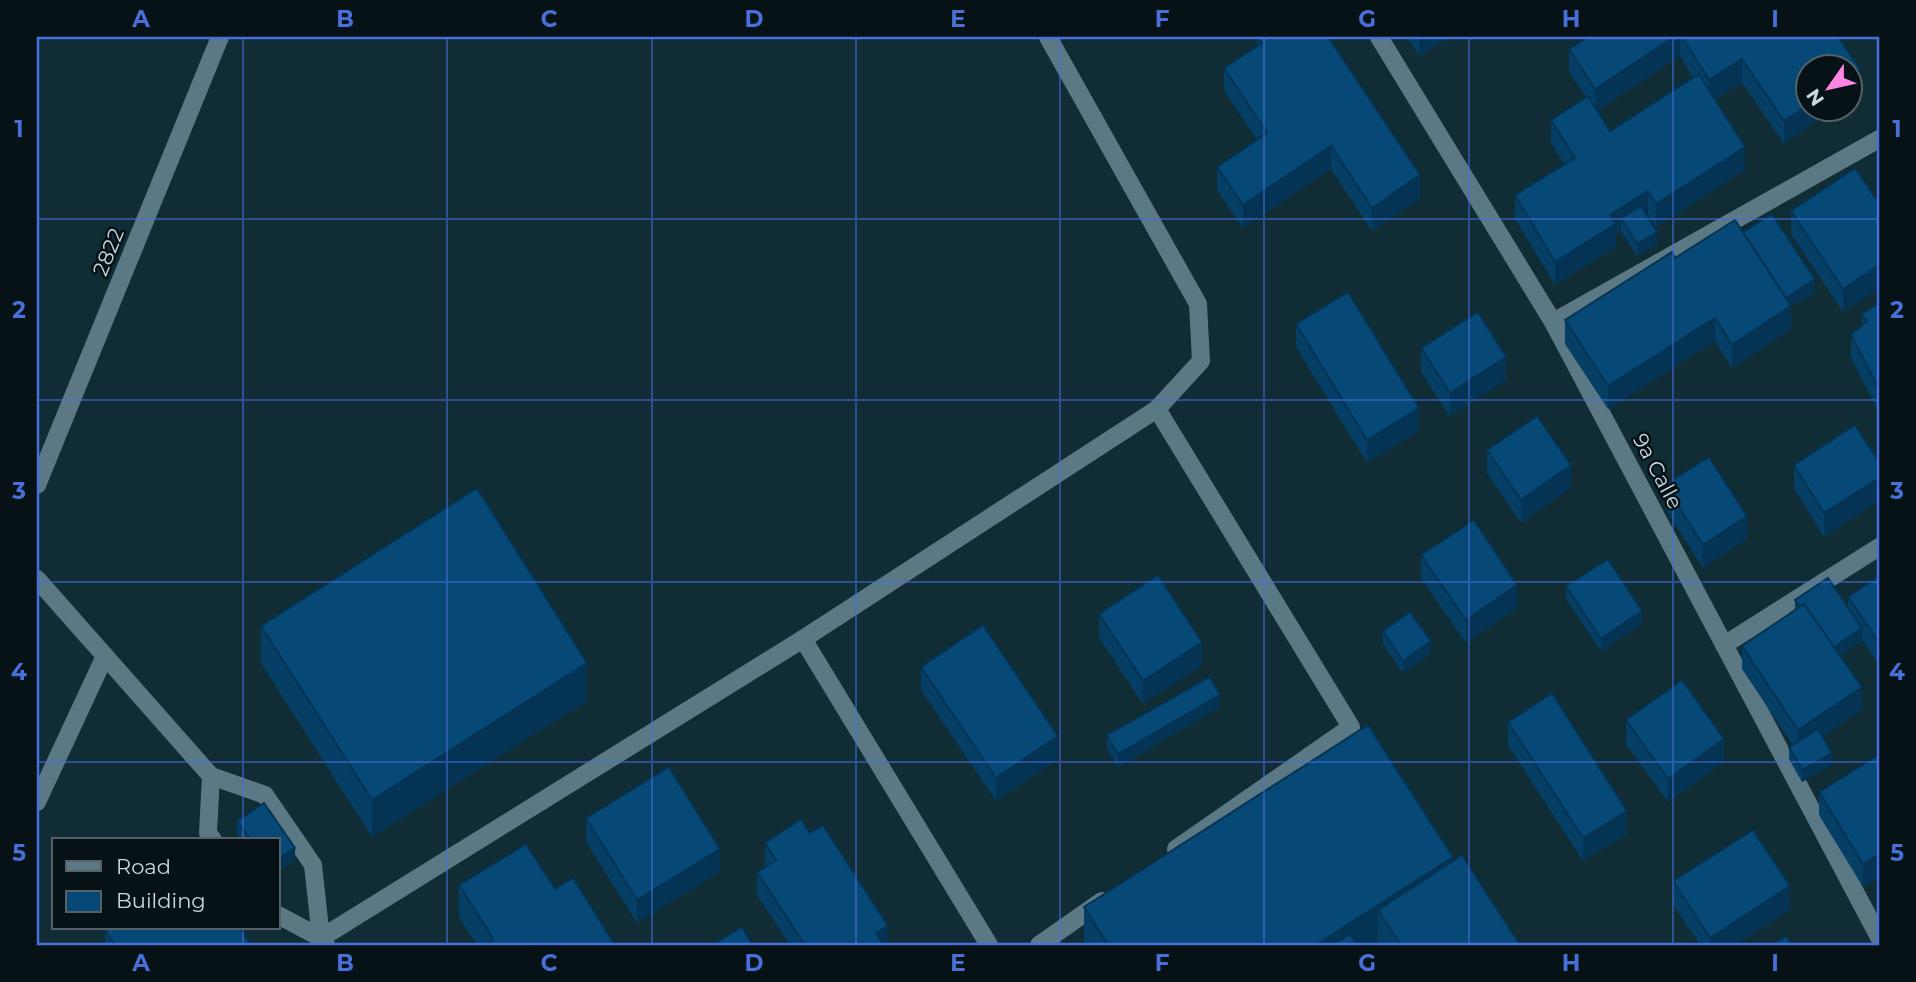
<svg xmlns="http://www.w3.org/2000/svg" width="1916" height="982" viewBox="0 0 1916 982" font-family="Montserrat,sans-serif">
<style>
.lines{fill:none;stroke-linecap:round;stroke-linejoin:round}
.minor{stroke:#5b7984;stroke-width:18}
.wall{fill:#053f65;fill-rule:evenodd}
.shaded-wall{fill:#043353}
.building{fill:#064976;stroke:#043353;stroke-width:2}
.grid{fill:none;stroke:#4870da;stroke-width:2;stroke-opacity:0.55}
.labels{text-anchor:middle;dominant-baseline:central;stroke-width:5;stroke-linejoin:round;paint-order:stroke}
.street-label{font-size:21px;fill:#c9d8de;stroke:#071217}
.neatline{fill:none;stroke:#4870da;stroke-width:2.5}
.grid-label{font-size:23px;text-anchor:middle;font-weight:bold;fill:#4870da}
</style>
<rect width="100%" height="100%" fill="#102c35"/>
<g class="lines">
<g class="minor">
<path d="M 1379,37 L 1553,322 L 1879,937"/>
<path d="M 1553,322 L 1879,139"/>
<path d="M 1157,409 L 1351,727 L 1176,849"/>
<path d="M 37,485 L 220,37"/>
<path d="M 37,579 L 211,776 L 265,795 L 313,865 L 321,938 L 326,945"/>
<path d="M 803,639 L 989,945"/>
<path d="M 1724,645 L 1879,547"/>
<path d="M 211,776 L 208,833 L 213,840"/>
<path d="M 37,802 L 105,656"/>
<path d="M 278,915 L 321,938"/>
<path d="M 321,938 L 803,639 L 1157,409 L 1201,361 L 1198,304 L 1048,37"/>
<path d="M 1039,945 L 1102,901"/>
</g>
</g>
<g class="wall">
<path d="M 1257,37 L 1328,37 L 1420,199 L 1372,231 L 1331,169 L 1243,228 L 1217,190 L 1217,167 L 1257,140 L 1224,91 L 1224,68 L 1257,46 Z"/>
<path d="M 1407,37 L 1451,37 L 1419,56 Z"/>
<path d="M 1588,37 L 1838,37 L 1860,92 L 1850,100 L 1850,66 L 1784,144 L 1742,82 L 1715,100 L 1745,170 L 1656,227 L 1648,214 L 1646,215 L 1657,244 L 1637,256 L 1621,231 L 1616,234 L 1616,247 L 1555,285 L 1515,219 L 1515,195 L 1564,164 L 1551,143 L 1551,120 L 1586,97 L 1569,72 L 1569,49 ZM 1680,56 L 1693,78 L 1610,131 L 1597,111 Z"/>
<path d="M 1879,203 L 1879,288 L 1843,312 L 1791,234 L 1791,211 Z"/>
<path d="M 1743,232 L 1815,292 L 1791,307 L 1791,329 L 1732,368 L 1715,341 L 1608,409 L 1565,344 L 1565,320 L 1675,258 Z"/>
<path d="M 1879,303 L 1879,412 L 1851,358 L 1851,335 L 1862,325 L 1862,314 Z"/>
<path d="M 1296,324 L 1419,431 L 1367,463 L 1296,347 Z"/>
<path d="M 1421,348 L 1506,380 L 1450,416 L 1421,372 Z"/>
<path d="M 1487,450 L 1571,488 L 1521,523 L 1487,473 Z"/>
<path d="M 1879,462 L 1879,501 L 1824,537 L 1794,488 L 1794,465 Z"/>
<path d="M 1665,485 L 1747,539 L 1703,568 L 1665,508 Z"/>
<path d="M 1421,555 L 1517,608 L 1466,643 L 1421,578 Z"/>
<path d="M 1879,576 L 1879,665 L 1862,640 L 1840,656 L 1862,710 L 1822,737 L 1832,765 L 1802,782 L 1789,759 L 1789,747 L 1793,745 L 1742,669 L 1742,646 L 1795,610 L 1795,600 L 1848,608 L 1848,597 Z"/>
<path d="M 1566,586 L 1642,624 L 1601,651 L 1566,599 Z"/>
<path d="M 1099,614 L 1202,665 L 1143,704 L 1099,637 Z"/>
<path d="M 261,626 L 587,701 L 372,837 L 261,663 Z"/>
<path d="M 1383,631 L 1431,654 L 1403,673 L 1383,644 Z"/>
<path d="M 921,667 L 1058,759 L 996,801 L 921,690 Z"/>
<path d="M 1220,707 L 1118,767 L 1107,748 L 1107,735 Z"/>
<path d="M 1626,720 L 1724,762 L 1668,802 L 1626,744 Z"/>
<path d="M 1508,722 L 1627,834 L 1583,861 L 1508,745 Z"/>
<path d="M 1879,760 L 1879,878 L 1863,887 L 1819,815 L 1819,792 Z"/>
<path d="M 264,803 L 295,848 L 295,860 L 278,871 L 278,840 L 242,840 L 237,833 L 237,821 Z"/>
<path d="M 586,818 L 720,872 L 637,923 L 586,842 Z"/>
<path d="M 765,843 L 888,945 L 790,945 L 757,895 L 757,872 L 765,867 Z"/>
<path d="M 1453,861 L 1520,945 L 1378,945 L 1378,943 L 1374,945 L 1084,945 L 1084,907 Z"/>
<path d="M 1673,881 L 1790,910 L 1735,945 L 1700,945 L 1673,905 Z"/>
<path d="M 459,885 L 555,889 L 615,945 L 477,945 L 459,917 Z"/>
<path d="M 105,930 L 251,945 L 105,945 Z"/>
</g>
<g class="shaded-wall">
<path d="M 1419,37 L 1451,37 L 1419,56 Z"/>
<path d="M 1674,37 L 1680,37 L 1680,56 L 1595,112 L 1595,89 Z"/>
<path d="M 1742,59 L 1742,82 L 1709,103 L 1709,80 Z"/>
<path d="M 1860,69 L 1860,92 L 1850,100 L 1850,76 Z"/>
<path d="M 1808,105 L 1808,108 L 1836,108 L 1784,144 L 1784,121 Z"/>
<path d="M 1331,146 L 1331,169 L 1243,228 L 1243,205 Z"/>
<path d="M 1745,147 L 1745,170 L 1656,227 L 1656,204 Z"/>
<path d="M 1420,175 L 1420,199 L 1372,231 L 1372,208 Z"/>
<path d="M 1648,191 L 1648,214 L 1627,227 L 1621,218 L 1621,231 L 1616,234 L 1616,247 L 1555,285 L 1555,262 L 1610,215 Z"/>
<path d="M 1657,232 L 1657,244 L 1637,256 L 1637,244 Z"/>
<path d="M 1879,265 L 1879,288 L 1843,312 L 1843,289 Z"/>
<path d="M 1815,279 L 1815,292 L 1791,307 L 1791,329 L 1732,368 L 1732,345 L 1782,301 Z"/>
<path d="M 1715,318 L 1715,341 L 1608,409 L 1608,386 Z"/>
<path d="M 1506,357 L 1506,380 L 1450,416 L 1450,393 Z"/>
<path d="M 1419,408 L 1419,431 L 1367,463 L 1367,440 Z"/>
<path d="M 1571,465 L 1571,488 L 1521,523 L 1521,500 Z"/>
<path d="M 1879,478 L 1879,501 L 1824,537 L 1824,513 Z"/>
<path d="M 1747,516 L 1747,539 L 1703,568 L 1703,545 Z"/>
<path d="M 1517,585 L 1517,608 L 1466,643 L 1466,620 Z"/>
<path d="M 1642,611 L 1642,624 L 1601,651 L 1601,639 Z"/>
<path d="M 1862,628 L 1862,641 L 1829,663 L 1829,651 Z"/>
<path d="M 1431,641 L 1431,654 L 1403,673 L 1403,661 Z"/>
<path d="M 1202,642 L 1202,665 L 1143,704 L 1143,681 Z"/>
<path d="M 587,663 L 587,701 L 372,837 L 372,800 Z"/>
<path d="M 1862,687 L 1862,710 L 1798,753 L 1798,730 Z"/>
<path d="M 1220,695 L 1220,707 L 1118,767 L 1118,754 Z"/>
<path d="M 1058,736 L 1058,759 L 996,801 L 996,778 Z"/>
<path d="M 1724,739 L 1724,762 L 1668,802 L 1668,779 Z"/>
<path d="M 1832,753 L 1832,765 L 1802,782 L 1802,770 Z"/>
<path d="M 1627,811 L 1627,834 L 1583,861 L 1583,838 Z"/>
<path d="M 295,848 L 295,860 L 278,871 L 278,859 Z"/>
<path d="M 720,849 L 720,872 L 637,923 L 637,900 Z"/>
<path d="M 1879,854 L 1879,878 L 1863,887 L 1863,864 Z"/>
<path d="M 1453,857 L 1453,895 L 1378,910 L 1378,943 L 1374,945 L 1316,945 Z"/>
<path d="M 1790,886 L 1790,910 L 1735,945 L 1710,945 L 1710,938 Z"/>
<path d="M 888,926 L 888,945 L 876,945 L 876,933 Z"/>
</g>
<g class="building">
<path d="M 1258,37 L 1328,37 L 1420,175 L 1372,208 L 1331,146 L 1243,205 L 1217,167 L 1267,133 L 1224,68 L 1262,43 Z"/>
<path d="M 1588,37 L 1674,37 L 1595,89 L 1569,49 Z"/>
<path d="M 1682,37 L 1838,37 L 1860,69 L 1850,76 L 1850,66 L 1808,66 L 1808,105 L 1784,121 L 1742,59 L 1709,80 Z"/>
<path d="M 1699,74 L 1745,147 L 1656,204 L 1648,191 L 1610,215 L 1616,224 L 1555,262 L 1515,195 L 1575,158 L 1551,120 L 1588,96 L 1610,131 Z"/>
<path d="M 1855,168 L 1879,203 L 1879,265 L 1843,289 L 1791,211 Z"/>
<path d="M 1641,206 L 1657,232 L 1637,244 L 1621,218 Z"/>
<path d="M 1772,214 L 1815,279 L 1786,298 L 1743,232 Z"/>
<path d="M 1735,220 L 1791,306 L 1732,345 L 1715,318 L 1608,386 L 1565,320 L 1672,252 L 1675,258 Z"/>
<path d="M 1348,292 L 1419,408 L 1367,440 L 1296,324 Z"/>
<path d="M 1879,303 L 1879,389 L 1851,335 L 1867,321 L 1862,314 Z"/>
<path d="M 1478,312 L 1506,357 L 1450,393 L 1421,348 Z"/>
<path d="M 1537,416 L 1571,465 L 1521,500 L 1487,450 Z"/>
<path d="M 1855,425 L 1879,462 L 1879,478 L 1824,513 L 1794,465 Z"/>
<path d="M 1709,457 L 1747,516 L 1703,545 L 1665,485 Z"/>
<path d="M 477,488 L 587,663 L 372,800 L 261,626 Z"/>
<path d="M 1474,520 L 1517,585 L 1466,620 L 1421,555 Z"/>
<path d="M 1608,559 L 1642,611 L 1601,639 L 1566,586 Z"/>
<path d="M 1158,575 L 1202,642 L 1143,681 L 1099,614 Z"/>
<path d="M 1879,576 L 1879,642 L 1848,597 Z"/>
<path d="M 1828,578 L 1862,628 L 1834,647 L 1804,604 L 1800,607 L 1795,600 Z"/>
<path d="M 1804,604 L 1862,687 L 1798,730 L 1742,646 Z"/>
<path d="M 1410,612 L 1431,641 L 1403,661 L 1383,631 Z"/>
<path d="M 983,625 L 1058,736 L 996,778 L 921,667 Z"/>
<path d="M 1210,677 L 1220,695 L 1118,754 L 1107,735 Z"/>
<path d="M 1682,680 L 1724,739 L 1668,779 L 1626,720 Z"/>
<path d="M 1552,693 L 1627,811 L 1583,838 L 1508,722 Z"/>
<path d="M 1368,725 L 1453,857 L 1316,945 L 1108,945 L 1084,907 Z"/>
<path d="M 1818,729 L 1832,753 L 1802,770 L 1789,747 Z"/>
<path d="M 1877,756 L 1879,760 L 1879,854 L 1863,864 L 1819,792 Z"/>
<path d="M 669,767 L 720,849 L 637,900 L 586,818 Z"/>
<path d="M 264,803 L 295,848 L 278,859 L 278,840 L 251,840 L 237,821 Z"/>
<path d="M 801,819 L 810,833 L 823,825 L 888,926 L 876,933 L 884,945 L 805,945 L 757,872 L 776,860 L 765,843 Z"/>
<path d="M 1753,830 L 1790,886 L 1710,938 L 1673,881 Z"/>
<path d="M 526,844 L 555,889 L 573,878 L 615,945 L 485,945 L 494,940 L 459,885 Z"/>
<path d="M 1462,855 L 1520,945 L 1401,945 L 1378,910 Z"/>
<path d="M 742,927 L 753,945 L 712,945 Z"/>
<path d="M 109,928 L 240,928 L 251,945 L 115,945 L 105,930 Z"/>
<path d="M 1350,934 L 1357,945 L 1333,945 Z"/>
<path d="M 1786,936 L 1792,945 L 1772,945 Z"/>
</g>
<path class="grid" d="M 243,37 L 243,840M 447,37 L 447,945M 652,37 L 652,945M 856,37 L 856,945M 1060,37 L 1060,945M 1264,37 L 1264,945M 1469,37 L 1469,945M 1673,37 L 1673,945M 37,219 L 1879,219M 37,400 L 1879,400M 37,582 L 1879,582M 37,762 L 1879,762M 243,928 L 243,945"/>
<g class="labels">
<g class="street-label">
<text transform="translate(108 252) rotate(-68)">2822</text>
<text transform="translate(1658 471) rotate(62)">9a Calle</text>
</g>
</g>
<rect width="1916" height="982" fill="none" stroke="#071217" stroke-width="77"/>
<rect x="52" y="838" width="228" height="91" fill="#071217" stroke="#556167" stroke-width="2"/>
<rect x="66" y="861" width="35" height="10" fill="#5b7984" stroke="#556167" stroke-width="2"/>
<text x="116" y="874" font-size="21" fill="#c9d8de">Road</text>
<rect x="66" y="891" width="35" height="21" fill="#064976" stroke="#556167" stroke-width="2"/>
<text x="116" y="908" font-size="21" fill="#c9d8de">Building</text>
<g transform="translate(1829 88) rotate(236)"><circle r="33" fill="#071217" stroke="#556167" stroke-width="2"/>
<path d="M0-5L12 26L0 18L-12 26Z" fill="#fd86e3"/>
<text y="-10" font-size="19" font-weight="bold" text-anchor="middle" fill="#c9d8de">N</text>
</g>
<rect x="38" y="38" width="1840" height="906" class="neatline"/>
<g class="grid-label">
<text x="141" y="27">A</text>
<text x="345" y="27">B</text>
<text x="549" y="27">C</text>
<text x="754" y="27">D</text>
<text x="958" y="27">E</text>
<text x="1162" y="27">F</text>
<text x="1367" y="27">G</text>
<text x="1571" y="27">H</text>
<text x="1775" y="27">I</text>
<text x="19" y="137">1</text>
<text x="1897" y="137">1</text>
<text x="19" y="318">2</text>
<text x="1897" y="318">2</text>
<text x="19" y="499">3</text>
<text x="1897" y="499">3</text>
<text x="19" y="680">4</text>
<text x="1897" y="680">4</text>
<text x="19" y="861">5</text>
<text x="1897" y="861">5</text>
<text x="141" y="971">A</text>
<text x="345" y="971">B</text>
<text x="549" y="971">C</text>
<text x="754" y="971">D</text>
<text x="958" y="971">E</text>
<text x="1162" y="971">F</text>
<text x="1367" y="971">G</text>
<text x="1571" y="971">H</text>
<text x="1775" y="971">I</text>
</g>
</svg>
